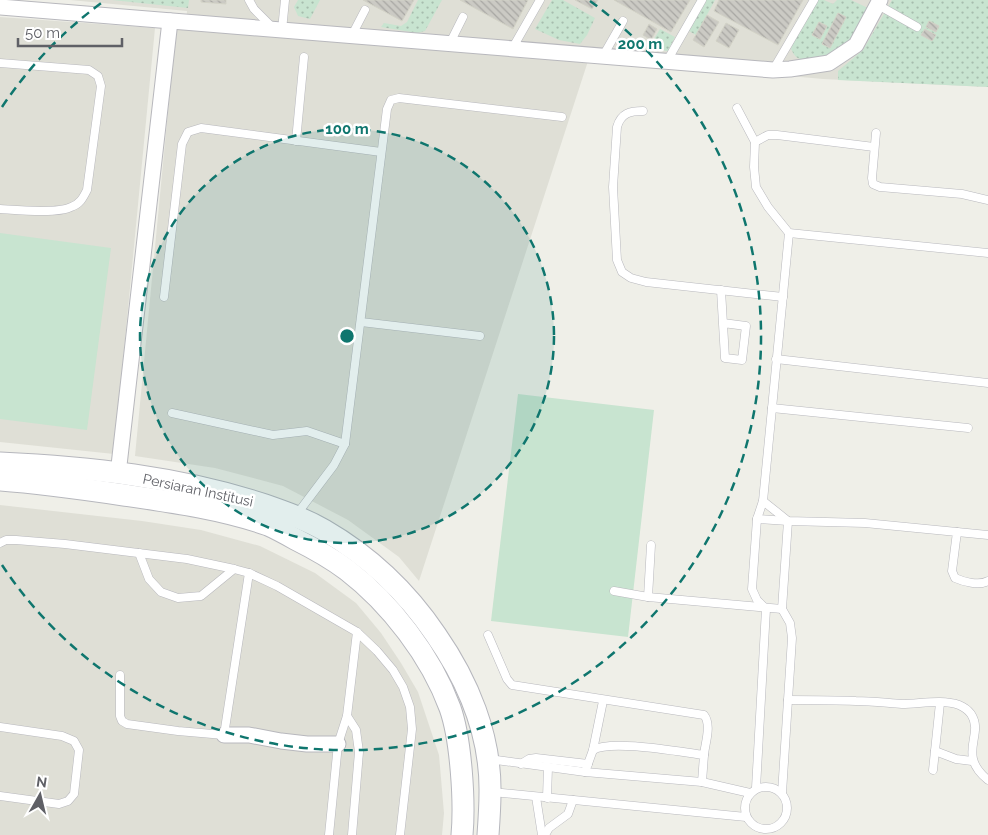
<svg xmlns="http://www.w3.org/2000/svg" width="988" height="835" viewBox="0 0 988 835" font-family="Raleway,sans-serif">
<style>
.education{fill:#dfdfd6}
.green{fill:url(#green-dots)}
.pitch{fill:#c8e4d0}
.building{fill:url(#building-back-hatch);stroke:#d3d3c7}
.lines{fill:none;stroke-linecap:round;stroke-linejoin:round}
.lane-casing{stroke:#b8b8bd;stroke-width:9}
.street-casing{stroke:#b8b8bd;stroke-width:17}
.secondary-casing{stroke:#b6b7bd;stroke-width:23}
.lane{stroke:#fff;stroke-width:8}
.street{stroke:#fff;stroke-width:15}
.secondary{stroke:#fff;stroke-width:21}
.ring{fill:none;stroke:#0f766e;stroke-width:2.5;stroke-dasharray:9 6}
.labels{text-anchor:middle;dominant-baseline:central;stroke-width:5;stroke-linejoin:round;paint-order:stroke}
.street-label{font-size:14px;fill:#5f6066;stroke:#fff}
.centre{fill:#0f766e;stroke:#fff;stroke-width:2.5}
.ring-label{font-size:15px;text-anchor:middle;font-weight:bold;fill:#0f766e;stroke:#fff;stroke-width:5;stroke-linejoin:round;paint-order:stroke}
</style>
<defs>
<pattern id="green-dots" width="8" height="8" patternUnits="userSpaceOnUse" patternTransform="scale(1.25)"><rect width="8" height="8" fill="#c8e4d0"/><path d="M2 2h.1M6 6h.1" fill="none" stroke="#a6bcad" stroke-width="1.8" stroke-linecap="round"/></pattern>
<pattern id="building-back-hatch" width="6" height="6" patternUnits="userSpaceOnUse" patternTransform="scale(1.25)"><rect width="6" height="6" fill="#cbcac4"/><path d="M-1 5l2 2M0 0l6 6M5-1l2 2" fill="none" stroke="#a8a7a3"/></pattern>
</defs>
<rect width="100%" height="100%" fill="#efefe8"/>
<g class="education">
<path d="M 70,0 L 988,0 L 988,87 L 823,79 L 589,58 L 419,581 L 399,557 L 348,520 L 283,486 L 215,468 L 135,456 L 176,28 L 186,26 L 187,11 Z"/>
<path d="M 0,17 L 155,28 L 114,454 L 0,442 Z"/>
<path d="M 0,505 L 142,521 L 201,530 L 260,546 L 315,573 L 356,603 L 381,633 L 401,663 L 418,692 L 439,755 L 444,813 L 442,835 L 0,835 Z"/>
</g>
<g class="green">
<path d="M 112,0 L 189,0 L 188,8 Z"/>
<path d="M 298,0 L 320,0 L 310,19 L 298,16 L 294,7 Z"/>
<path d="M 418,0 L 442,0 L 425,31 L 417,33 L 381,27 L 384,23 L 401,26 L 407,22 Z"/>
<path d="M 552,0 L 563,0 L 595,18 L 587,35 L 580,44 L 559,40 L 535,29 Z"/>
<path d="M 697,0 L 715,0 L 696,35 L 682,27 Z"/>
<path d="M 817,0 L 824,0 L 833,4 L 837,0 L 851,0 L 868,8 C 862,20 856,32 848,43 C 840,53 810,65 798,58 C 794,56 793,52 791,49 L 794,40 Z"/>
<path d="M 892,0 L 988,0 L 988,87 L 838,80 L 838,71 L 863,50 Z"/>
<path d="M 660,29 L 675,37 L 668,51 L 660,50 L 651,44 Z"/>
</g>
<g class="pitch">
<path d="M 0,233 L 111,248 L 87,430 L 0,419 Z"/>
<path d="M 518,394 L 654,410 L 628,637 L 491,621 Z"/>
</g>
<g class="building">
<path d="M 201,0 L 226,0 L 226,4 L 201,2 Z"/>
<path d="M 363,0 L 414,0 L 402,21 Z"/>
<path d="M 460,0 L 528,0 L 513,29 Z"/>
<path d="M 575,0 L 598,0 L 592,9 Z"/>
<path d="M 614,0 L 690,0 L 671,32 Z"/>
<path d="M 719,0 L 803,0 L 778,45 L 714,11 Z"/>
<path d="M 838,13 L 846,17 L 830,48 L 822,44 Z"/>
<path d="M 707,15 L 719,22 L 704,47 L 693,40 Z"/>
<path d="M 929,21 L 939,26 L 936,32 L 926,27 Z"/>
<path d="M 819,22 L 827,26 L 820,39 L 812,35 Z"/>
<path d="M 726,23 L 739,30 L 729,48 L 716,41 Z"/>
<path d="M 649,24 L 657,29 L 651,40 L 643,35 Z"/>
<path d="M 925,29 L 936,35 L 932,41 L 921,35 Z"/>
</g>
<g class="lines">
<g class="lane-casing">
<g id="lane">
<path d="M 249,0 L 254,9 L 272,27"/>
<path d="M 878,5 L 917,27"/>
<path d="M 282,30 L 285,0"/>
<path d="M 352,35 L 365,10"/>
<path d="M 450,43 L 463,17"/>
<path d="M 512,49 L 540,0"/>
<path d="M 603,56 L 623,21"/>
<path d="M 667,61 L 702,0"/>
<path d="M 0,63 L 89,70 L 98,76 L 101,86 L 87,190 C 83,198 80,204 71,207 C 58,214 17,210 0,209"/>
<path d="M 773,70 L 814,0"/>
<path d="M 737,108 L 755,142 L 754,167 L 756,187 L 768,207 L 789,233 L 988,253"/>
<path d="M 643,111 C 630,111 621,113 617,127 L 613,187 L 617,260 L 622,272 L 631,278 L 646,282 L 783,297"/>
<path d="M 876,133 L 872,178 L 873,184 L 880,187 L 962,194 L 988,200"/>
<path d="M 296,141 L 304,57"/>
<path d="M 755,142 L 768,135 L 777,135 L 874,147"/>
<path d="M 721,290 L 725,358 L 742,360 L 746,326 L 723,323"/>
<path d="M 164,297 L 182,144 L 188,132 L 201,128 L 381,152"/>
<path d="M 361,322 L 480,336"/>
<path d="M 776,359 L 988,383"/>
<path d="M 772,408 L 968,428"/>
<path d="M 172,413 L 273,435 L 307,431 L 345,444"/>
<path d="M 763,501 L 788,521 L 782,609 L 790,623 L 792,638 L 782,793"/>
<path d="M 297,514 L 334,465 L 345,444 L 387,109 L 391,100 L 399,98 L 562,117"/>
<path d="M 757,519 L 788,521 L 865,523 L 957,532 L 952,571 L 955,578 C 964,582 979,586 988,581"/>
<path d="M 957,532 L 988,535"/>
<path d="M 0,543 L 6,540 L 16,540 L 65,544 L 187,559 L 234,569 L 249,573 L 277,586 L 357,632 L 377,651 L 393,670 L 403,687 L 410,707 L 412,729 L 400,835"/>
<path d="M 139,553 L 149,579 L 161,592 L 178,598 L 201,596 L 234,569"/>
<path d="M 614,591 L 648,597 L 782,609"/>
<path d="M 648,597 L 651,545"/>
<path d="M 488,635 L 507,679 L 512,685 L 704,715 C 712,725 705,743 704,755"/>
<path d="M 120,675 L 120,716 L 122,721 L 127,724 L 178,731 L 224,735 L 249,573"/>
<path d="M 788,700 C 810,700 833,700 856,701 C 871,701 887,703 902,704 C 920,704 942,699 959,705 C 964,707 968,710 971,714 C 985,735 956,754 988,780"/>
<path d="M 347,716 L 356,730 L 359,752 L 352,835"/>
<path d="M 0,727 L 62,736 L 74,741 L 79,750 L 74,794 L 68,801 L 59,804 L 0,796"/>
<path d="M 593,750 C 611,739 680,752 704,755 L 702,782"/>
<path d="M 935,751 L 956,759 L 972,761"/>
<path d="M 489,759 L 585,772 L 702,782 L 750,793"/>
<path d="M 521,764 L 529,759 L 536,758 L 588,764"/>
<path d="M 933,770 L 940,703"/>
<path d="M 585,772 L 593,750 L 603,701"/>
<circle cx="766" cy="808" r="21"/>
<path d="M 756,788 L 766,609 L 757,600 L 752,589 L 757,519 L 763,501 L 789,233"/>
<path d="M 492,792 L 746,817"/>
<path d="M 536,797 L 542,835"/>
<path d="M 547,798 L 548,767"/>
<path d="M 329,835 L 338,744 L 347,716 L 357,632"/>
<path d="M 545,835 L 549,828 L 568,814 L 573,800"/>
</g>
</g>
<g class="street-casing">
<g id="street">
<path d="M 0,7 L 773,70 L 790,69 L 829,63 L 856,45 L 880,0"/>
<path d="M 118,474 L 170,21"/>
<path d="M 224,735 L 249,735 L 281,741 L 307,744 L 338,744"/>
</g>
</g>
<g class="secondary-casing">
<g id="secondary">
<path d="M 0,463 C 88,467 180,477 265,505 C 285,512 305,519 324,530 C 369,556 407,592 436,635 C 468,681 491,736 490,793 C 490,807 489,821 488,835"/>
<path d="M 0,480 C 42,483 83,489 124,495 C 172,502 222,509 268,525 C 277,529 286,534 295,539 C 313,548 331,558 347,570 C 390,603 431,656 450,708 C 461,739 465,802 462,835"/>
</g>
</g>
<use href="#lane" class="lane"/>
<use href="#street" class="street"/>
<use href="#secondary" class="secondary"/>
</g>
<circle cx="347" cy="336" r="207" fill="#0f766e" fill-opacity=".12"/>
<g class="ring">
<circle cx="347" cy="336" r="207"/>
<path d="M2 107A414 414 0 0 1 104 1M590 1A414 414 0 1 1 2 565"/>
</g>
<g class="labels">
<g class="street-label">
<text transform="translate(198 490) rotate(12)">Persiaran Institusi</text>
</g>
</g>
<circle cx="347" cy="336" r="8" class="centre"/>
<g class="ring-label">
<text x="640" y="49">200 m</text>
<text x="347" y="134">100 m</text>
</g>
<g transform="translate(40 795) rotate(8)" stroke="#ffffff" stroke-width="4" paint-order="stroke">
<path d="M0-4L9 19L0 12L-9 19Z" fill="#5f6066"/>
<text y="-8" font-size="14" font-weight="bold" text-anchor="middle" fill="#5f6066">N</text>
</g>
<path d="M18 38v8h104v-8" fill="none" stroke="#5f6066" stroke-width="2.5"/>
<text x="25" y="38" font-size="15" fill="#5f6066" stroke="#ffffff" stroke-width="4" paint-order="stroke">50 m</text>
</svg>
